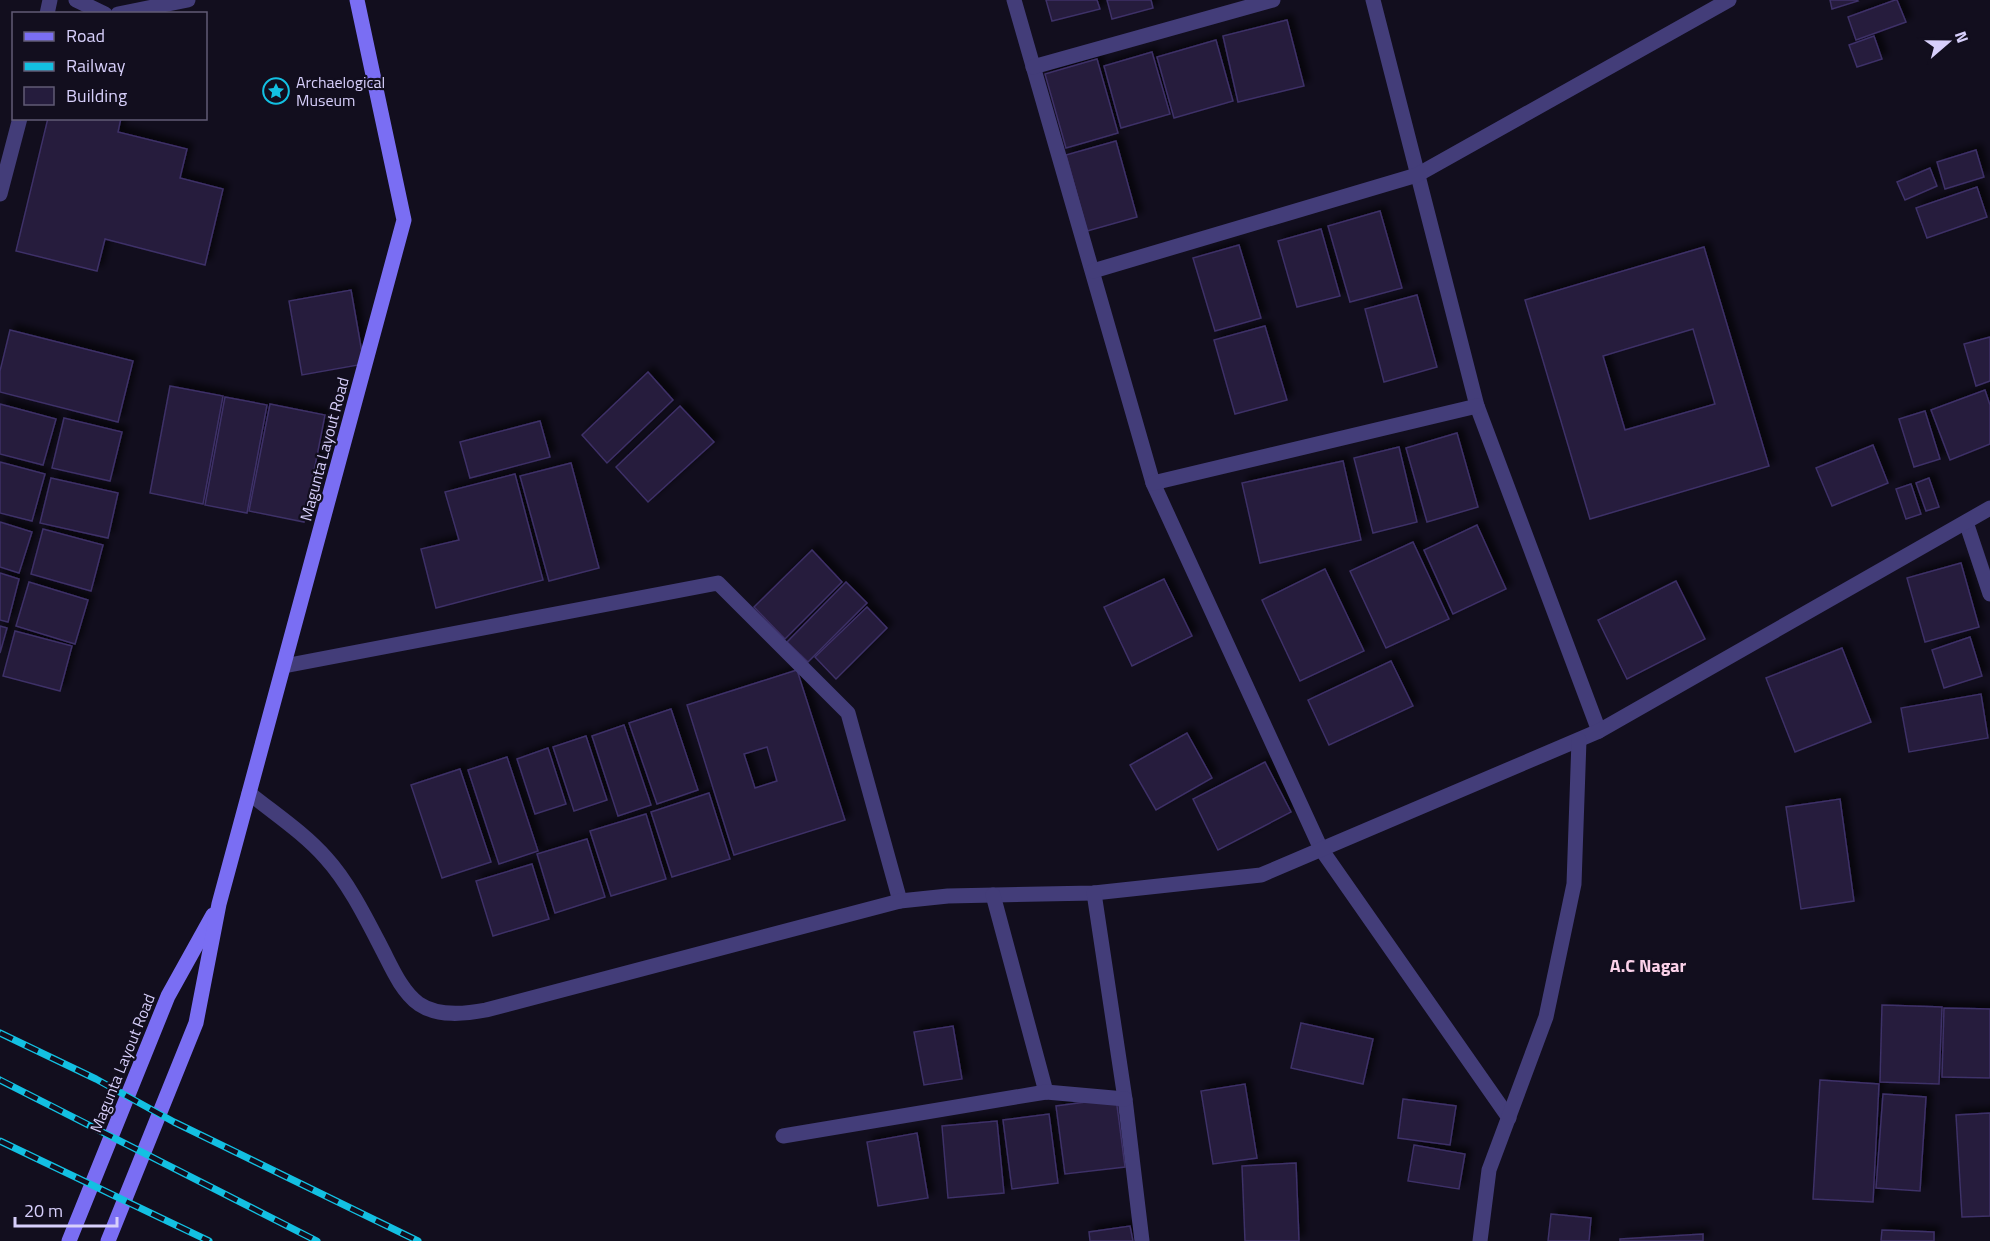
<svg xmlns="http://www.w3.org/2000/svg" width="1990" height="1241" viewBox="0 0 1990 1241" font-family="'Titillium Web',sans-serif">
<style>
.building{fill:#251c3d;stroke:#3e3067;stroke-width:1.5;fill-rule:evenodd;filter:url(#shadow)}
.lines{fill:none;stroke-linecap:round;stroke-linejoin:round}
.street{stroke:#433d79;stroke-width:15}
.secondary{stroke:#7a6ef3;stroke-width:15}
.rail-casing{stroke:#13c0e2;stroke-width:7}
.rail{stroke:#120e1e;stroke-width:4.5;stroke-dasharray:14;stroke-linecap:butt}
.labels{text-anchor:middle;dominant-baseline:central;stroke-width:4.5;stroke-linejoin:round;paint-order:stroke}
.poi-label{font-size:16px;fill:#d7cffb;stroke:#120e1e;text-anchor:start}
.street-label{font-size:16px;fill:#d7cffb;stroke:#120e1e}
.neighbourhood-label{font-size:18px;font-weight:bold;fill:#fbd1e9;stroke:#120e1e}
</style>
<defs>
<filter id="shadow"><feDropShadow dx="5.5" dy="-5.5" stdDeviation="3" flood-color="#0009"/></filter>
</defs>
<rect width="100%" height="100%" fill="#120e1e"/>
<g class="building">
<path d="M 1046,0 L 1097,0 L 1100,9 L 1052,21 Z"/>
<path d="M 1107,0 L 1151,0 L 1153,8 L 1112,19 Z"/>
<path d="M 1830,0 L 1857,0 L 1858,1 L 1832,9 Z"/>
<path d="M 1895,0 L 1897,0 L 1906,22 L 1856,40 L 1848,17 Z"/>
<path d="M 1287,20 L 1304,86 L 1238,102 L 1223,36 Z"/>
<path d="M 1874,36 L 1882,59 L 1857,67 L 1849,45 Z"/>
<path d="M 1216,40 L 1233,101 L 1174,118 L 1157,57 Z"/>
<path d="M 1152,52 L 1170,114 L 1121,128 L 1104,66 Z"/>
<path d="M 1097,59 L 1118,133 L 1066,148 L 1045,74 Z"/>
<path d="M 48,118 L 121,118 L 118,132 L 187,149 L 180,178 L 223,189 L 205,265 L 105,239 L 97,271 L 16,251 Z"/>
<path d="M 1116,141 L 1137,217 L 1087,231 L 1066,155 Z"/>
<path d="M 1976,150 L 1984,177 L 1945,189 L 1937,162 Z"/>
<path d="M 1930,168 L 1937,186 L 1905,200 L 1897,182 Z"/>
<path d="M 1977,187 L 1987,217 L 1927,238 L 1916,208 Z"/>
<path d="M 1380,211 L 1402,288 L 1350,302 L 1328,226 Z"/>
<path d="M 1321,229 L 1340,296 L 1297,307 L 1278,241 Z"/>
<path d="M 1239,245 L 1261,318 L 1215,331 L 1193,258 Z"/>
<path d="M 1704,247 L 1769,466 L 1590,519 L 1525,300 ZM 1693,329 L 1715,404 L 1625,430 L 1603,356 Z"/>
<path d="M 351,290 L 364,364 L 302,375 L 289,301 Z"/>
<path d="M 1417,295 L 1437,367 L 1384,382 L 1365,309 Z"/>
<path d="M 1265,326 L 1287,400 L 1235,414 L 1214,340 Z"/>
<path d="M 10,330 L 133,361 L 118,422 L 0,392 L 0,371 Z"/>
<path d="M 1990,337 L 1990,381 L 1976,386 L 1964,344 Z"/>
<path d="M 648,372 L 673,400 L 607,463 L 582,435 Z"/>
<path d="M 170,386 L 223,396 L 203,504 L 150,493 Z"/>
<path d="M 1985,390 L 1990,405 L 1990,444 L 1950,460 L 1931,410 Z"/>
<path d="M 225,397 L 267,405 L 247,513 L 205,505 Z"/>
<path d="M 0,404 L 56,419 L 43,465 L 0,454 Z"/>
<path d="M 270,404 L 325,415 L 304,522 L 249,511 Z"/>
<path d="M 680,406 L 714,442 L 648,502 L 616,467 Z"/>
<path d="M 1925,411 L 1940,459 L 1914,467 L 1899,419 Z"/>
<path d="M 64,418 L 122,432 L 110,481 L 52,468 Z"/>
<path d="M 540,421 L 550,457 L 470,478 L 460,442 Z"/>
<path d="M 1457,433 L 1478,507 L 1427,522 L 1406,448 Z"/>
<path d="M 1873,445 L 1888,483 L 1832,506 L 1816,468 Z"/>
<path d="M 1399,447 L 1417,522 L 1373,533 L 1354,458 Z"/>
<path d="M 1343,461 L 1361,540 L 1260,563 L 1242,483 Z"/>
<path d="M 0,462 L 45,474 L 32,521 L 0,513 Z"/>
<path d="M 571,463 L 599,568 L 549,581 L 520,476 Z"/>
<path d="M 515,474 L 543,580 L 436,608 L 421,549 L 459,540 L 445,492 Z"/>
<path d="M 51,478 L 118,493 L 108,538 L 40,523 Z"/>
<path d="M 1929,478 L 1939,507 L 1926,511 L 1916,483 Z"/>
<path d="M 1911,484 L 1921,514 L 1906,519 L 1896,489 Z"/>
<path d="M 0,522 L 32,532 L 19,573 L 0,567 Z"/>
<path d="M 1477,525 L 1506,589 L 1453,614 L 1424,550 Z"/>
<path d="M 43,529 L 103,545 L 91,591 L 31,574 Z"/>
<path d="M 1413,542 L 1449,619 L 1386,648 L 1350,571 Z"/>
<path d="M 812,550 L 842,582 L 785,639 L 754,607 Z"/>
<path d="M 1961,563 L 1979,627 L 1925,642 L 1907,578 Z"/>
<path d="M 1325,569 L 1364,651 L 1300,681 L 1262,600 Z"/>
<path d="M 0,573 L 19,579 L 8,622 L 0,620 Z"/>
<path d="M 1164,579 L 1192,636 L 1132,666 L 1104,607 Z"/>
<path d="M 1676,581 L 1705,639 L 1627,679 L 1598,620 Z"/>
<path d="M 29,582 L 88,600 L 75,644 L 16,626 Z"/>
<path d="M 846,582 L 867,603 L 808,662 L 787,642 Z"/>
<path d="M 867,607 L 887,628 L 836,679 L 815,657 Z"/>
<path d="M 0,626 L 7,628 L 0,653 Z"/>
<path d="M 15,631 L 72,646 L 60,691 L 3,676 Z"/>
<path d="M 1970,637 L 1982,676 L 1944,688 L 1932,650 Z"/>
<path d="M 1842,648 L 1871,722 L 1795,752 L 1766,678 Z"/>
<path d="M 1391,661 L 1413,706 L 1329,745 L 1308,700 Z"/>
<path d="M 797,670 L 845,820 L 734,855 L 687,705 ZM 767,747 L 777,781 L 755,788 L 744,754 Z"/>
<path d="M 1981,694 L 1988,738 L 1909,752 L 1901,708 Z"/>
<path d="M 671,709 L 698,790 L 657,804 L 629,723 Z"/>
<path d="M 624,725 L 651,805 L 618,816 L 592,736 Z"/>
<path d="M 1187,733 L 1212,778 L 1156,810 L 1130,765 Z"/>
<path d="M 586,736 L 607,800 L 574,811 L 553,747 Z"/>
<path d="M 548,748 L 566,804 L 535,814 L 517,759 Z"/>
<path d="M 507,757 L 538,851 L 499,864 L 468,770 Z"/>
<path d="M 1265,762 L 1291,812 L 1218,850 L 1193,799 Z"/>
<path d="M 460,769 L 491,862 L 442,878 L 411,785 Z"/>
<path d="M 709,793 L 730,859 L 672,877 L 651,812 Z"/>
<path d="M 1840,799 L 1854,901 L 1801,909 L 1786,807 Z"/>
<path d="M 646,814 L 666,879 L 611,896 L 590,831 Z"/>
<path d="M 587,839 L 605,897 L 555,913 L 537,854 Z"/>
<path d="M 532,864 L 549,919 L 493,936 L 476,881 Z"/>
<path d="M 1882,1005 L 1942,1007 L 1939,1084 L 1880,1082 Z"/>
<path d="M 1944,1008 L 1990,1009 L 1990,1078 L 1942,1077 Z"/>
<path d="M 1301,1023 L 1373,1039 L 1363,1084 L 1291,1068 Z"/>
<path d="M 953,1026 L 962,1079 L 924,1085 L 914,1032 Z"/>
<path d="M 1820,1080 L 1879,1084 L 1873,1202 L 1813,1199 Z"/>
<path d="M 1245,1084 L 1257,1158 L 1213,1164 L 1201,1091 Z"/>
<path d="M 1883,1094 L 1926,1097 L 1920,1191 L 1876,1188 Z"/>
<path d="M 1116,1098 L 1125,1167 L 1065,1174 L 1056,1106 Z"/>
<path d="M 1403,1099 L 1456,1106 L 1450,1145 L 1398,1138 Z"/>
<path d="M 1990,1113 L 1990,1216 L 1962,1217 L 1956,1115 Z"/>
<path d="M 1049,1114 L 1058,1183 L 1012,1189 L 1003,1120 Z"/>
<path d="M 997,1121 L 1004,1193 L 948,1198 L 942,1126 Z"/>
<path d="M 917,1133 L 928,1198 L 878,1206 L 867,1142 Z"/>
<path d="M 1414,1145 L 1465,1154 L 1459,1189 L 1408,1181 Z"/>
<path d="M 1296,1163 L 1299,1241 L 1245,1241 L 1242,1166 Z"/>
<path d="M 1551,1214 L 1591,1218 L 1589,1241 L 1548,1241 Z"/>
<path d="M 1130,1226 L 1133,1241 L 1090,1241 L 1089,1232 Z"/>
<path d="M 1882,1230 L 1934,1232 L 1934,1241 L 1881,1241 Z"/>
<path d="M 1703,1234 L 1703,1241 L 1620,1241 L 1620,1239 Z"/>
</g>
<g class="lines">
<g class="street">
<path d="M 76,0 L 105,14"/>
<path d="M 1014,0 L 1153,483 L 1321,849 L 1509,1118"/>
<path d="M 1373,0 L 1477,406 L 1599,731"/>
<path d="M 47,14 L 50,0"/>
<path d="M 118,14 L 188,0"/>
<path d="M 1033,67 L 1273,0"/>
<path d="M 0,194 L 20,118"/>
<path d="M 1093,271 L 1417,175 L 1729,0"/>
<path d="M 1153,483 L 1477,406"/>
<path d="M 1966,522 L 1990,594"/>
<path d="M 284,666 L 718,583 L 848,713 L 900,901"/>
<path d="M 249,793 C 275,814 304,833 326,858 C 348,882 366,918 381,947 C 391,966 401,991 419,1004 C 438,1017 465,1014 486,1010 L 900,901 L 948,896 L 1094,893 L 1261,875 L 1599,731 L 1990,508"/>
<path d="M 1094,893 L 1125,1099 L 1142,1241"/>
<path d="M 993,895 L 1046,1092"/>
<path d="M 783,1136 L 1046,1092 L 1125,1099"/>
<path d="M 1480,1241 L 1489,1170 L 1546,1017 L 1574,884 L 1579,740"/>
</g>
<g class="secondary">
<path d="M 69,1241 L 168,996 L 213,915"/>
<path d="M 108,1241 L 196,1023 L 219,904 L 404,220 L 357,0"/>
</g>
<g class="rail-casing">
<g id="rail">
<path d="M 0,1033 L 96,1079 L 174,1122 L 418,1241"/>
<path d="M 0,1080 L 317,1241"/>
<path d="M 0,1141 L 209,1241"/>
</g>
</g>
<use href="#rail" class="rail"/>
</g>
<defs>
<g id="sight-ring" transform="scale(1.35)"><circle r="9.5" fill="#120e1e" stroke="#13c0e2" stroke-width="1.5"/><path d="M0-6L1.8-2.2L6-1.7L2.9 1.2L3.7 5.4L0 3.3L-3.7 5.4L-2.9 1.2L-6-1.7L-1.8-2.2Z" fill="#13c0e2"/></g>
</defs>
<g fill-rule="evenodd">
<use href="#sight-ring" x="276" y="91"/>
</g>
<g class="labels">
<g class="poi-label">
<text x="296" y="82">Archaelogical<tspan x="296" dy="18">Museum</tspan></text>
</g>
<g class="street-label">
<text transform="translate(324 449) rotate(-75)">Magunta Layout Road</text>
<text transform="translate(122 1063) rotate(-68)">Magunta Layout Road</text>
</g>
<g class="neighbourhood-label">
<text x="1648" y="965">A.C Nagar</text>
</g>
</g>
<rect x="12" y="12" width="195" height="108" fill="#120e1e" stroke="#615b76" stroke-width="1.5"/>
<rect x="24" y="32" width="30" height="9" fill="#7a6ef3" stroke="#615b76" stroke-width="1.5"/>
<text x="66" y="42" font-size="18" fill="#d7cffb">Road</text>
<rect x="24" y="62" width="30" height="9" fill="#13c0e2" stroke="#615b76" stroke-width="1.5"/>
<text x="66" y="72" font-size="18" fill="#d7cffb">Railway</text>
<rect x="24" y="87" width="30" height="18" fill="#251c3d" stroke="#615b76" stroke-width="1.5"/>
<text x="66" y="102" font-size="18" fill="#d7cffb">Building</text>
<g transform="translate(1948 42) rotate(70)" stroke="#120e1e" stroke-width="4.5" paint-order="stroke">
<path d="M0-4.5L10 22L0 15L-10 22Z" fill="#d7cffb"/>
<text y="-9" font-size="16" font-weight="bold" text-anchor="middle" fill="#d7cffb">N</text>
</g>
<path d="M15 1217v9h102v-9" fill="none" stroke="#d7cffb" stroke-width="3"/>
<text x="24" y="1217" font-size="18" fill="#d7cffb" stroke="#120e1e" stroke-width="4.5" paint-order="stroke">20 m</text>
</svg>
